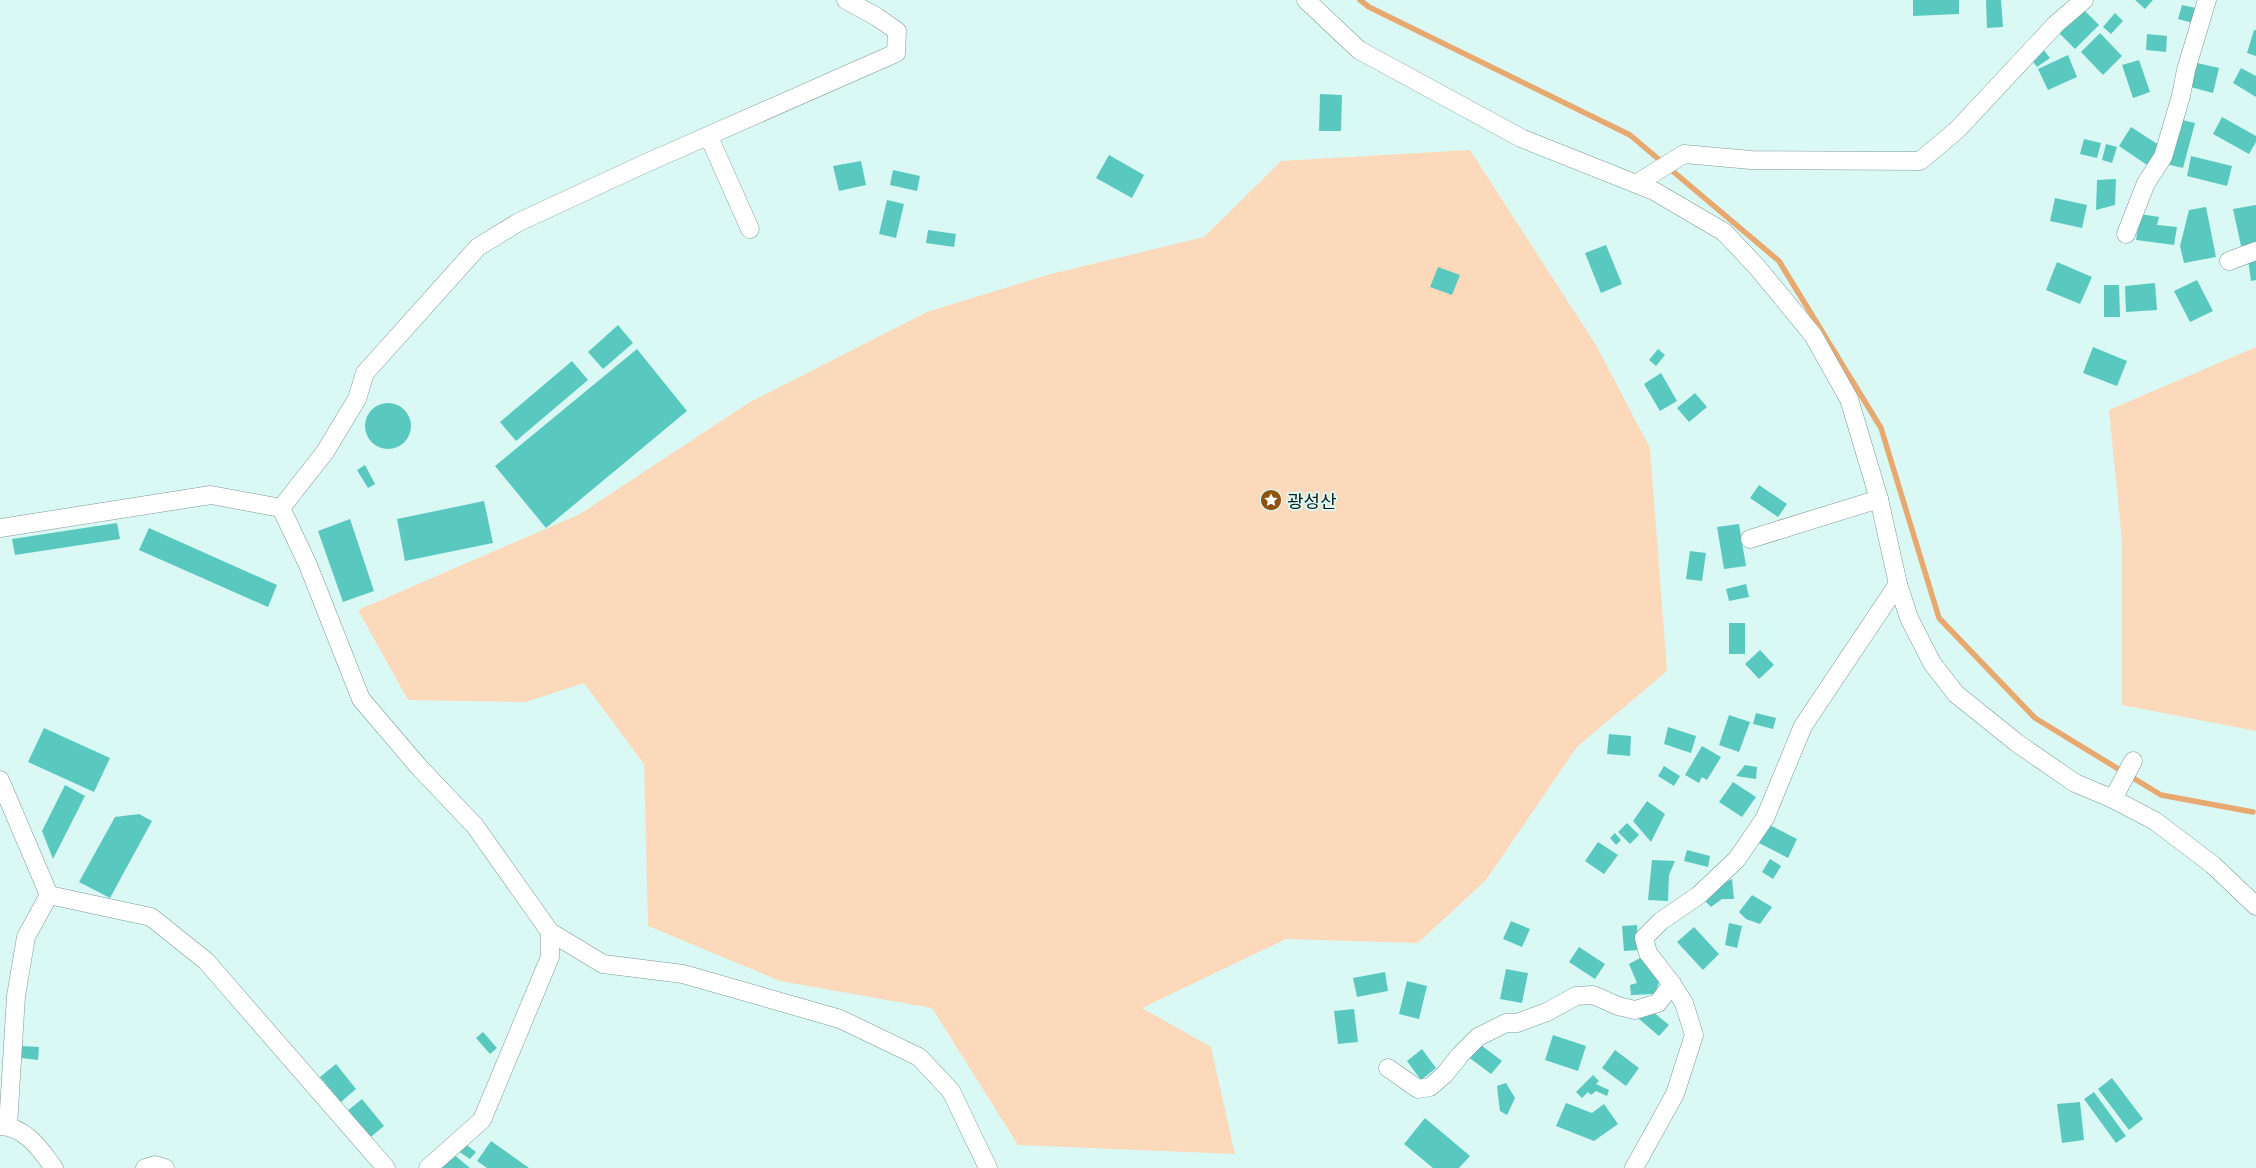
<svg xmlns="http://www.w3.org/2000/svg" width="2256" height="1168" viewBox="0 0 2256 1168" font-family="Literata,'Noto Sans KR',serif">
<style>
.green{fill:#fcd9bb}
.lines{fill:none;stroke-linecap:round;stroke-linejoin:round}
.stream{stroke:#e7a970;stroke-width:5.5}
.building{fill:#59c9c0}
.minor-casing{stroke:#7d9996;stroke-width:19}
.minor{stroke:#fff;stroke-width:18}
.labels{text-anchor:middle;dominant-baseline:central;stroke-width:4;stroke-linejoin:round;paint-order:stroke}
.poi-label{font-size:18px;fill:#0e1918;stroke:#daf9f5;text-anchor:start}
</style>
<rect width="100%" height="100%" fill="#daf9f5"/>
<g class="green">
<path d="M 1470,150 L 1596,345 L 1650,448 L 1667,671 L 1577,747 L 1486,880 L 1418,943 L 1286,939 L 1142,1008 L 1211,1047 L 1235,1154 L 1018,1145 L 932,1008 L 780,981 L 648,926 L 644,764 L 584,683 L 526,702 L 408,700 L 358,610 L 580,514 L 750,402 L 927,312 L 1047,275 L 1204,237 L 1281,161 Z"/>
<path d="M 2256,347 L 2256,731 L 2122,705 L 2122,540 L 2109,410 Z"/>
</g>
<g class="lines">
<path class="stream" d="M 1360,0 L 1369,7 L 1630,135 L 1779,261 L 1881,428 L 1939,618 L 2035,718 L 2161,795 L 2253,812"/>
</g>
<g class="building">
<path d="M 1913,0 L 1959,0 L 1959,14 L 1913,16 Z"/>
<path d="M 1986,0 L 2001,0 L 2003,27 L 1987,28 Z"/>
<path d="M 2135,0 L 2153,0 L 2145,9 Z"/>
<path d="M 2182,5 L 2196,8 L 2193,23 L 2178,19 Z"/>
<path d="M 2083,9 L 2099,25 L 2075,49 L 2059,33 Z"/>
<path d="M 2115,13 L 2123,21 L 2111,34 L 2103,27 Z"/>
<path d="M 2254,30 L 2256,30 L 2256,56 L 2247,53 Z"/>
<path d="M 2100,33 L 2122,56 L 2103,75 L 2081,52 Z"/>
<path d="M 2147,34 L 2167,36 L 2166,52 L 2146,50 Z"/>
<path d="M 2043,49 L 2050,58 L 2037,67 L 2031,59 Z"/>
<path d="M 2068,55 L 2077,77 L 2048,90 L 2038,69 Z"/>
<path d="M 2139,60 L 2150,92 L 2133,98 L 2122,65 Z"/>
<path d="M 2193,62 L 2219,68 L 2213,93 L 2187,86 Z"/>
<path d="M 2241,68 L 2256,76 L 2256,97 L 2233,83 Z"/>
<path d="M 1320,94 L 1342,95 L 1341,131 L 1319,131 Z"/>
<path d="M 2222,117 L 2256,136 L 2256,142 L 2249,154 L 2213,134 Z"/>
<path d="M 2178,119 L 2195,123 L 2183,168 L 2166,164 Z"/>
<path d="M 2131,127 L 2159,145 L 2147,165 L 2119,146 Z"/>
<path d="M 2084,139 L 2101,143 L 2097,158 L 2080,154 Z"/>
<path d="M 2106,144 L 2117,147 L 2112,163 L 2102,160 Z"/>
<path d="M 1109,155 L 1144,175 L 1132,198 L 1096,178 Z"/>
<path d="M 2191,156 L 2232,166 L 2227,186 L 2187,176 Z"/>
<path d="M 861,161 L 866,185 L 839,191 L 833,166 Z"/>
<path d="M 893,170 L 920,176 L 917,191 L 890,185 Z"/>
<path d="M 2116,179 L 2115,205 L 2096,210 L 2097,180 Z"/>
<path d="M 2055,198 L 2087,205 L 2082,228 L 2050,221 Z"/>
<path d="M 887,200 L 904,204 L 896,238 L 879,234 Z"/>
<path d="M 2256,205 L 2256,244 L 2241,246 L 2233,209 Z"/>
<path d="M 2206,207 L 2216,257 L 2184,263 L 2180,246 L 2189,210 Z"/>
<path d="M 2140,214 L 2159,217 L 2157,225 L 2177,227 L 2174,245 L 2136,240 Z"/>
<path d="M 928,230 L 956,234 L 954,247 L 926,243 Z"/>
<path d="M 1606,245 L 1622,284 L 1601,293 L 1585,253 Z"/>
<path d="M 2256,258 L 2256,280 L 2251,281 L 2248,259 Z"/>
<path d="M 2057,262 L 2092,277 L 2080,304 L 2046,290 Z"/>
<path d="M 1438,267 L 1460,275 L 1452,295 L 1430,287 Z"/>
<path d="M 2197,280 L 2213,311 L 2190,322 L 2174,291 Z"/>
<path d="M 2155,283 L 2157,310 L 2126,312 L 2125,286 Z"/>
<path d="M 2104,285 L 2119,285 L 2120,317 L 2104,317 Z"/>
<path d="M 618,325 L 633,343 L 603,369 L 588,352 Z"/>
<path d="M 2093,347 L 2127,361 L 2117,386 L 2083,373 Z"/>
<path d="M 637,349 L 687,411 L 546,528 L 495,466 Z"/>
<path d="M 1658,349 L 1665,355 L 1656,366 L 1649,360 Z"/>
<path d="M 572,361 L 588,380 L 516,441 L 500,422 Z"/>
<path d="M 1661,373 L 1677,401 L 1660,411 L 1644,384 Z"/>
<path d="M 1695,393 L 1707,407 L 1689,422 L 1677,408 Z"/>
<circle cx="388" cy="426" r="23"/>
<path d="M 365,465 L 375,484 L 368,488 L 357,470 Z"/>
<path d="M 1759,485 L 1787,504 L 1778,517 L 1750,498 Z"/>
<path d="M 484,501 L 493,543 L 405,561 L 397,519 Z"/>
<path d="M 350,519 L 374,591 L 343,602 L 318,531 Z"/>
<path d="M 117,523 L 120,539 L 15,555 L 12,539 Z"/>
<path d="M 1739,524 L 1746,566 L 1724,569 L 1717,527 Z"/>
<path d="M 149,528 L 277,585 L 268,607 L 139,550 Z"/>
<path d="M 1690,551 L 1706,553 L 1702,581 L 1686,579 Z"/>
<path d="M 1746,584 L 1749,597 L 1729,601 L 1726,589 Z"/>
<rect x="1729" y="623" width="16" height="31"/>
<path d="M 1760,650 L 1774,665 L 1759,679 L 1745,664 Z"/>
<path d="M 1756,713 L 1776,718 L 1773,729 L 1753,724 Z"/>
<path d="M 1729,715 L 1750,722 L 1739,752 L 1719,745 Z"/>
<path d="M 1668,727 L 1696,736 L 1691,753 L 1664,744 Z"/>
<path d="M 44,728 L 110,758 L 94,792 L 28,762 Z"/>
<path d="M 1609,734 L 1631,736 L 1630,756 L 1607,754 Z"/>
<path d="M 1702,746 L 1721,757 L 1707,780 L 1702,777 L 1699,783 L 1685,775 Z"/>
<path d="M 1745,765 L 1757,767 L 1756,779 L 1736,776 Z"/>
<path d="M 1664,766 L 1680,776 L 1674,786 L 1658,776 Z"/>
<path d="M 1733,782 L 1756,797 L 1742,817 L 1719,802 Z"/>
<path d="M 65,785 L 85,796 L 53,859 L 42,831 Z"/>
<path d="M 1647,801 L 1665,814 L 1651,842 L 1633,821 Z"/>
<path d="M 139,814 L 152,821 L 110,898 L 79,882 L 115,817 Z"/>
<path d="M 1627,823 L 1639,835 L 1630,844 L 1618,832 Z"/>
<path d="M 1766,823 L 1797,839 L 1788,858 L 1757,842 Z"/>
<path d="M 1615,833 L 1621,840 L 1616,845 L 1610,838 Z"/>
<path d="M 1598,842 L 1618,855 L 1604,874 L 1585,861 Z"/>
<path d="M 1687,850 L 1710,856 L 1708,867 L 1684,861 Z"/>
<path d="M 1770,859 L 1781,866 L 1773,879 L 1762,872 Z"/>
<path d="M 1652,860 L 1675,861 L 1669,875 L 1668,901 L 1648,900 Z"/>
<path d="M 1732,879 L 1734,899 L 1722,899 L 1711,907 L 1703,899 L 1716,887 Z"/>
<path d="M 1752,895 L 1772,907 L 1760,924 L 1746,919 L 1739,912 Z"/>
<path d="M 1511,921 L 1530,929 L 1522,947 L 1503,939 Z"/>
<path d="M 1729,923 L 1742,926 L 1737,948 L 1725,945 Z"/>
<path d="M 1637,925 L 1638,950 L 1624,951 L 1622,926 Z"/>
<path d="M 1694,927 L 1719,954 L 1703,970 L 1677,942 Z"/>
<path d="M 1579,947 L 1605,964 L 1595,979 L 1569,962 Z"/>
<path d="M 1640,958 L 1660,979 L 1655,994 L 1631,995 L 1630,985 L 1637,983 L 1629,964 Z"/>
<path d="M 1506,969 L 1528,973 L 1522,1003 L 1500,999 Z"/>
<path d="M 1385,972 L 1388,991 L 1357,997 L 1353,978 Z"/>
<path d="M 1407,981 L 1427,986 L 1419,1019 L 1399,1014 Z"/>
<path d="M 1648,1008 L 1669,1025 L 1659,1036 L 1639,1019 Z"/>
<path d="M 1354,1009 L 1358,1042 L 1338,1044 L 1334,1011 Z"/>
<path d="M 483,1032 L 497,1048 L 490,1054 L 476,1038 Z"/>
<path d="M 1553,1035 L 1586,1046 L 1578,1071 L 1545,1060 Z"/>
<path d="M 1477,1042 L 1502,1061 L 1491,1074 L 1467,1056 Z"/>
<path d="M 22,1046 L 39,1047 L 38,1060 L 21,1058 Z"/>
<path d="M 1422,1049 L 1436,1068 L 1421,1080 L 1407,1061 Z"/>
<path d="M 1615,1050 L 1639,1068 L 1626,1086 L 1602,1068 Z"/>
<path d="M 336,1064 L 356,1089 L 341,1102 L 320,1077 Z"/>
<path d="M 1593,1075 L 1599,1081 L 1596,1084 L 1609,1090 L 1607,1096 L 1596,1091 L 1591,1095 L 1588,1092 L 1582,1098 L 1576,1092 Z"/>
<path d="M 2112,1078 L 2143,1119 L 2129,1130 L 2098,1089 Z"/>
<path d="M 1506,1083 L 1515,1098 L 1507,1115 L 1500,1111 L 1497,1086 Z"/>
<path d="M 2094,1092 L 2126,1136 L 2116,1143 L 2084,1099 Z"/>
<path d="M 362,1099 L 384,1126 L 368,1139 L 346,1112 Z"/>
<path d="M 2080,1102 L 2084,1140 L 2062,1143 L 2057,1104 Z"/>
<path d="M 1566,1103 L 1592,1113 L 1604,1104 L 1618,1124 L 1594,1141 L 1556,1126 Z"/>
<path d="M 1425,1118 L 1470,1156 L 1459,1168 L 1433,1168 L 1404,1144 Z"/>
<path d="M 491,1141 L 529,1168 L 487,1168 L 477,1161 Z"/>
<path d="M 464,1143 L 476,1152 L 470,1159 L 458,1151 Z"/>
<path d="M 452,1153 L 470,1168 L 441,1168 Z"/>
</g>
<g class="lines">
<g class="minor-casing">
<g id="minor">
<path d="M 1306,0 L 1359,50 L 1521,138 L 1654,191 L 1724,232 L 1757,267 L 1813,335 L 1849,399 L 1879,499 L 1898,584 L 1909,618 L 1932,663 L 1956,694 L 2017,743 L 2075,783 L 2113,799 L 2155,821 L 2213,865 L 2256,906"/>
<path d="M 709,137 L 750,229"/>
<path d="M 1636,184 L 1684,154 L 1751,160 L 1920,161 L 1957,130 L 2056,24 L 2084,0"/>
<path d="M 2126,234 L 2146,183 L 2163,157 L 2181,96 L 2186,70 L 2207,0"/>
<path d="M 2229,261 L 2256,251"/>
<path d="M 281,508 L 308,565 L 361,699 L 418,766 L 475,826 L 550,932 L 603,964 L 683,974 L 840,1019 L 919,1057 L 951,1091 L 988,1168"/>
<path d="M 281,508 L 325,452 L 357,399 L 365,373 L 478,247 L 519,222 L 644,164 L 896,53 L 897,31 L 877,17 L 846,0"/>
<path d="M 0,528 L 211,495 L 281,508"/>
<path d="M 1750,539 L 1879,499"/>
<path d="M 0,780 L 49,895"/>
<path d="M 2113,799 L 2133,761"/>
<path d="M 49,895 L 151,917 L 206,961 L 386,1168"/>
<path d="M 1388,1068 L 1418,1089 L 1430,1087 L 1444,1075 L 1461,1054 L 1478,1037 L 1506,1023 L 1517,1023 L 1547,1012 L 1576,996 L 1593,995 L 1618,1006 L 1635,1010 L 1658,1003 L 1672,984"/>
<path d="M 0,1126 C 26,1127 40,1149 54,1168"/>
<path d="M 8,1126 L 16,996 L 26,937 L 49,895"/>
<path d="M 145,1168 L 155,1165 L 165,1168"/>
<path d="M 428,1168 L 482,1120 L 550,957 L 550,932"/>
<path d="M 1634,1168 L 1675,1094 L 1694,1035 L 1684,1003 L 1672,984 L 1648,953 L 1644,938 L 1661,921 L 1699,895 L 1737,859 L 1765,818 L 1803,726 L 1898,584"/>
</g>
</g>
<use href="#minor" class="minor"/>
</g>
<defs>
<g id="sight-disc" transform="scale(1.125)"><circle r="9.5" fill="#8d520e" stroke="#daf9f5"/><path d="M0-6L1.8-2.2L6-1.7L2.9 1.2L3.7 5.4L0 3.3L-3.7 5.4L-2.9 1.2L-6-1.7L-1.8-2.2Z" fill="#fff"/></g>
</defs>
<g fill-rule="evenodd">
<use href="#sight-disc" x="1271" y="500"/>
</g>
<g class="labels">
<g class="poi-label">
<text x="1287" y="500">광성산</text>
</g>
</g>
</svg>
